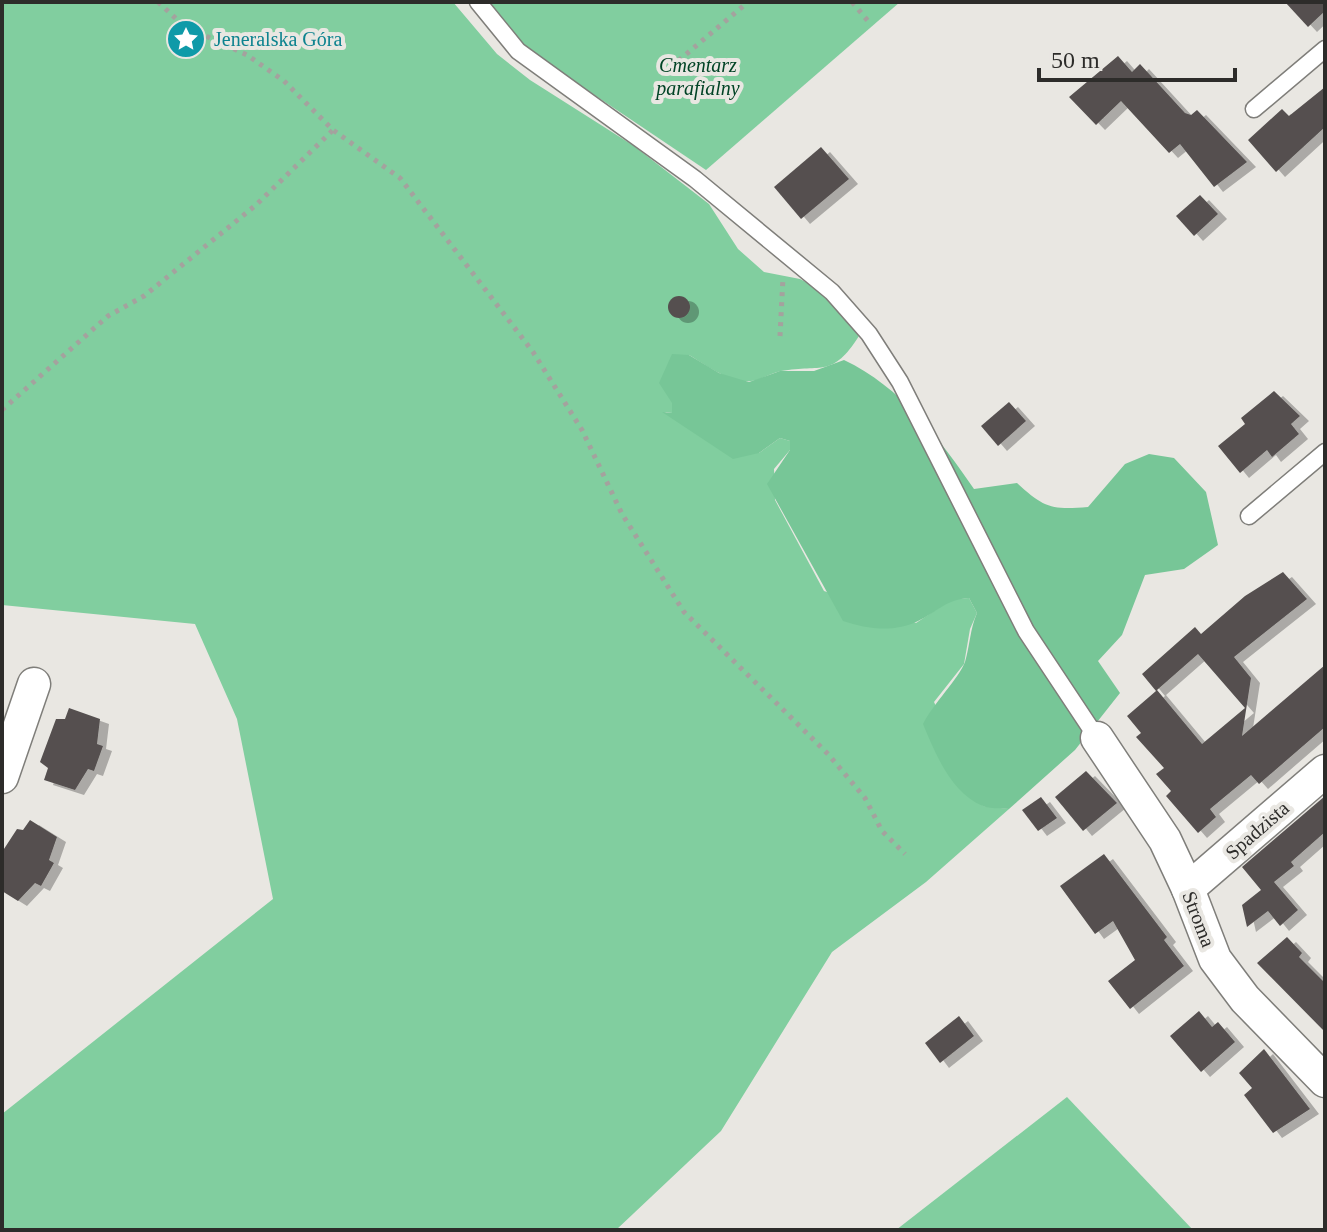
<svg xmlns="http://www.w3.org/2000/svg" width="1327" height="1232" viewBox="0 0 1327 1232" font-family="'Times New Roman',serif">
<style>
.green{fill:#81ce9f}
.forest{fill:#77c697}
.building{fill:#55504f;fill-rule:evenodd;filter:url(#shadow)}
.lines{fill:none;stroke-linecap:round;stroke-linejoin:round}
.lane-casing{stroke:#7f7e7a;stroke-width:19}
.street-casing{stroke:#7f7e7a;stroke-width:35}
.path{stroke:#a4a29e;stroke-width:5;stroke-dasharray:4 6;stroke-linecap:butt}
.lane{stroke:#fff;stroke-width:16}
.street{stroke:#fff;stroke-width:32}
.labels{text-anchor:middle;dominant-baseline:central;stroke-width:8;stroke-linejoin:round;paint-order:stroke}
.culture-label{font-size:20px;fill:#0d838f;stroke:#e9e7e2;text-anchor:start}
.park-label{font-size:20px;font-style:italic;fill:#014325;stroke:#e9e7e2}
.street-label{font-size:20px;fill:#2d2c2a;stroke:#e9e7e2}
</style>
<defs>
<filter id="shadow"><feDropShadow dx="9" dy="5" stdDeviation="0" flood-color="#0004"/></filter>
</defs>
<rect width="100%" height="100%" fill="#e9e7e2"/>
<g class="green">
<path d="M 2,2 L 453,2 L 497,54 L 530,80 L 634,146 L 709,204 L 738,249 L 764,272 L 800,279 L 821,290 L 859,336 C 832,378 823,364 781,371 C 771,373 761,380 751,381 C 731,384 706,365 689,355 L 672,413 L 664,412 L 759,453 L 780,438 L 790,441 L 790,450 L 774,469 L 775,500 L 824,591 L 916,623 L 952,599 L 969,598 L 977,613 L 970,629 L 964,664 L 934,702 L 983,806 L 1009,809 L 926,882 L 832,952 L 721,1131 L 616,1230 L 2,1230 L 2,1114 L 273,899 L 237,719 L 195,624 L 2,605 Z"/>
<path d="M 489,2 L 900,2 L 706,170 L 526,49 Z"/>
<path d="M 1067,1097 L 1193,1230 L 896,1230 Z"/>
</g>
<path class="forest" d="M 672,354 L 689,355 L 719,373 L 749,382 L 780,371 L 814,371 L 844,360 C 901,387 939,438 974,489 L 1017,483 C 1044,508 1052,510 1088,507 L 1125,464 L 1149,454 L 1174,458 L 1206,492 L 1218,545 L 1184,569 L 1145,575 L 1122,635 L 1098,661 L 1120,693 L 1075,750 L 1009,809 C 1001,808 990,809 983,806 C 951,793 935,753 923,724 C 933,704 959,678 965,662 C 970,645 970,629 977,613 L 969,598 C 947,599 937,612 918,621 C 894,633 867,629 843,621 L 767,484 L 790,450 L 790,441 L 780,438 L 759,453 L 733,459 L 662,412 L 672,413 L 672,403 L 659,383 Z"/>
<g class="building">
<path d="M 1285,2 L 1325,2 L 1325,11 L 1308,27 Z"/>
<path d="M 1118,56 L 1132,72 L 1140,64 L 1185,113 L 1191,115 L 1197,110 L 1247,162 L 1214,187 L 1180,144 L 1169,153 L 1121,101 L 1096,125 L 1069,97 Z"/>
<path d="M 1325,87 L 1325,127 L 1276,172 L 1248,140 L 1282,109 L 1289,116 Z"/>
<path d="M 821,147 L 849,179 L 801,219 L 774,187 Z"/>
<path d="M 1200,195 L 1218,214 L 1194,236 L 1176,216 Z"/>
<circle cx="679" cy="307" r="11"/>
<path d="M 1274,391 L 1300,416 L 1291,424 L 1299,434 L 1272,457 L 1267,450 L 1240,473 L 1218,446 L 1245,424 L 1241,418 Z"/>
<path d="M 1009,402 L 1026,421 L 998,446 L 981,426 Z"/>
<path d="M 1283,572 L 1307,599 L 1234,657 L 1251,678 L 1242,736 L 1325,665 L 1325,727 L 1259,784 L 1251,775 L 1210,809 L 1216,817 L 1198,833 L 1166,796 L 1171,791 L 1156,774 L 1164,768 L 1136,737 L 1141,733 L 1127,716 L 1156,691 L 1142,674 L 1195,627 L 1201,634 L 1245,596 ZM 1198,654 L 1245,708 L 1202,744 L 1157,690 Z"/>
<path d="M 69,708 L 100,719 L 97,744 L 103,746 L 94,771 L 88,769 L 75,790 L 44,780 L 48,768 L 40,762 L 56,719 L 65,719 Z"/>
<path d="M 1086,771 L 1117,803 L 1083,831 L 1055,797 Z"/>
<path d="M 1325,796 L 1325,832 L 1291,862 L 1294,866 L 1274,882 L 1298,910 L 1280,926 L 1268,911 L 1247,927 L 1242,905 L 1261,890 L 1242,867 Z"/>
<path d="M 1041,797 L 1057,818 L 1038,831 L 1022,810 Z"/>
<path d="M 30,820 L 57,837 L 49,860 L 54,863 L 41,886 L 35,883 L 18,901 L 2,891 L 2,852 L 17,829 L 23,830 Z"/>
<path d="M 1104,854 L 1167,937 L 1164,940 L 1184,966 L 1130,1009 L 1108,981 L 1135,960 L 1113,921 L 1095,934 L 1060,886 Z"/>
<path d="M 1287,937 L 1302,953 L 1299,957 L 1325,983 L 1325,1032 L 1257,963 Z"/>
<path d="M 1199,1011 L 1212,1027 L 1218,1022 L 1235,1042 L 1201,1072 L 1170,1036 Z"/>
<path d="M 959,1016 L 974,1036 L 940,1063 L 925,1043 Z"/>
<path d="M 1264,1049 L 1310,1109 L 1273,1133 L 1244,1095 L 1252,1088 L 1239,1073 Z"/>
</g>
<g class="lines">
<g class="lane-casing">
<g id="lane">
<path d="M 478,2 L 518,51 L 695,179 L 832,292 L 869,334 L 900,382 L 1026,631 L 1097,738"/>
<path d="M 1254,109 L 1325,49"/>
<path d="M 1249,516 L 1325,452"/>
</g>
</g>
<g class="street-casing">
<g id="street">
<path d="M 1097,738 L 1165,840 L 1188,889 L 1215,959 L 1245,999 L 1325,1081"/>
<path d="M 2,777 L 34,684"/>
<path d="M 1188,889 L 1325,771"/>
</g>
</g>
<g class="path">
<path d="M 158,2 L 184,26 L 247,55 L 284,81 L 333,130 L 400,178 L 533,352 L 582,430 L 622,514 L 684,612 L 828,754 L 865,798 L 882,831 L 905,854"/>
<path d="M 852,2 L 868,21"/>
<path d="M 671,67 L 748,2"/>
<path d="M 780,336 L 783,277"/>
<path d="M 2,410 L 108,316 L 144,296 L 256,205 L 333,130"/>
</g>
<use href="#lane" class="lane"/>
<use href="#street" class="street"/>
</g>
<defs>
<g id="sight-disc" transform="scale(2)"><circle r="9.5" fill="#0f9aa8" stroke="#e9e7e2"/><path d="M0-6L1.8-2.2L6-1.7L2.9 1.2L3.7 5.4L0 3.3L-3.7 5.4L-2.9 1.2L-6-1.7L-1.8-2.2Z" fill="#fff"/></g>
</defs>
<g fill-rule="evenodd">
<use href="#sight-disc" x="186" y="39"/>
</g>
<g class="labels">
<g class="culture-label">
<text x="214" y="39">Jeneralska Góra</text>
</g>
<g class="park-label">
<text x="698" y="65">Cmentarz<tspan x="698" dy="23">parafialny</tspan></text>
</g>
<g class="street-label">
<text transform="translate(1257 830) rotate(-41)">Spadzista</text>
<text transform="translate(1199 919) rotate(69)">Stroma</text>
</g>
</g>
<rect width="1327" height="1232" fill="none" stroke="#2d2c2a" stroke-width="8"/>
<path d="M1039 68v12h196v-12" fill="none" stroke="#2d2c2a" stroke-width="4"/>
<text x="1051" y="68" font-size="24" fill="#2d2c2a" stroke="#e9e7e2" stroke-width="6" paint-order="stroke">50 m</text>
</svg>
